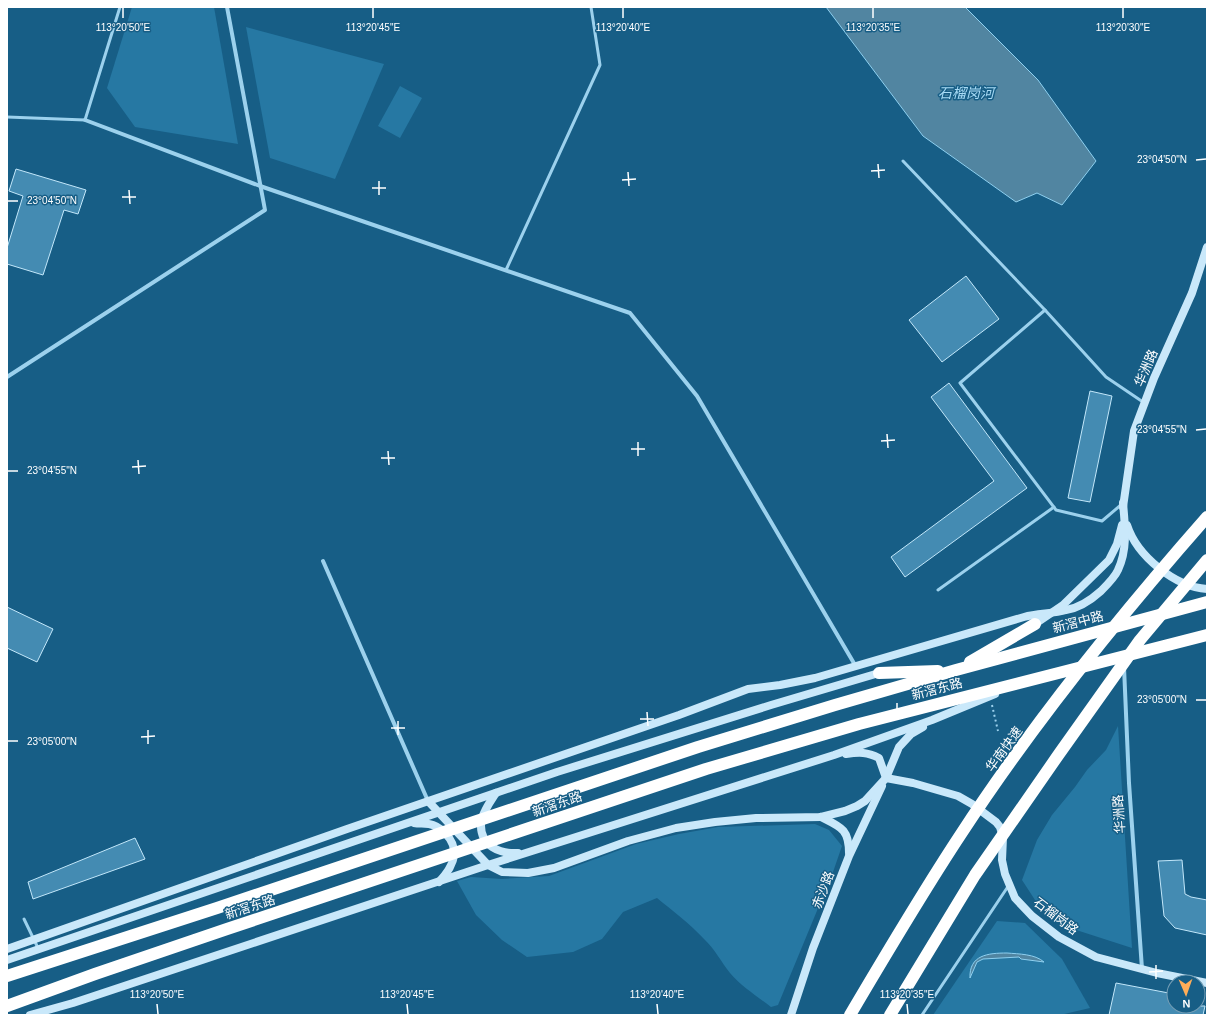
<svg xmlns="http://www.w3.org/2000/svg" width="1214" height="1022" viewBox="0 0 1214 1022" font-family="Helvetica,'Noto Sans SC',sans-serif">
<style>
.green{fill:#2678a3}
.water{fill:#5185a1;stroke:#8ed0f0}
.building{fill:#448bb2;stroke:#c2e7fa}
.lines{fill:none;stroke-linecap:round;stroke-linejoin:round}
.path{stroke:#9cd1ed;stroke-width:2;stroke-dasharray:2 3;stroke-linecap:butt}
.lane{stroke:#9cd1ed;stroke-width:3}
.street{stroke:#9cd1ed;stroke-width:4}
.secondary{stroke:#c9e8fa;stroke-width:8}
.highway{stroke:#fff;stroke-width:12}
.ticks{fill:none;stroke:#fff;stroke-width:1.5}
.labels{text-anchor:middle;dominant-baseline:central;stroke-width:3;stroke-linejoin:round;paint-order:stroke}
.street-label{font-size:13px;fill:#fff;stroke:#175e86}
.water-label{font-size:14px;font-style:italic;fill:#a8dbf5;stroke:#175e86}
.ticks-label{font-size:10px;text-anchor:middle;fill:#fff;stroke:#175e86;stroke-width:3;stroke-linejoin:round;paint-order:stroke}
</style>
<rect width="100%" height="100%" fill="#175e86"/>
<g class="green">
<path d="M 132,7 L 214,7 L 238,144 L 135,127 L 107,88 Z"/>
<path d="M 246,27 L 384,64 L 335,179 L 270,158 Z"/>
<path d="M 400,86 L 422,98 L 400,138 L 378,126 Z"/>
<path d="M 1118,726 L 1132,948 L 1070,928 L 1035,900 L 1022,880 L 1037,840 L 1052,815 L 1075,787 L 1087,770 L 1106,750 Z"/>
<path d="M 815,824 L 829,830 L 842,846 L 833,872 L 778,1005 L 771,1007 C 757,996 742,987 730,973 C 721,962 715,949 704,939 C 690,924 673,911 657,898 L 623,912 L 602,939 L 573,952 L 527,957 L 502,940 L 476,915 L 457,881 L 471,877 L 502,879 L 549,876 L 636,844 L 679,834 L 718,827 Z"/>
<path d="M 997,921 L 1025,923 L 1062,959 L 1090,1008 L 1060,1015 L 933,1015 Z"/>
</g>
<g class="water">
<path d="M 826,7 L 965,7 L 1038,80 L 1096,161 L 1062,205 L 1037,193 L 1016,202 L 923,136 Z"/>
<path d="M 1007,953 C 1019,954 1035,954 1044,962 L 1021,959 L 1019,957 L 983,959 L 977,962 L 970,978 C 969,955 988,953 1007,953 Z"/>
</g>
<g class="building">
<path d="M 16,169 L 86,190 L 78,214 L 64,210 L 43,275 L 7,264 L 7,248 L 23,196 L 9,191 Z"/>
<path d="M 966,276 L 999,319 L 942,362 L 909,320 Z"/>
<path d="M 949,383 L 1027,488 L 905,577 L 891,557 L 994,481 L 931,397 Z"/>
<path d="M 1090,391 L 1112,396 L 1090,502 L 1068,498 Z"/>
<path d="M 7,607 L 53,629 L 37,662 L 7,648 Z"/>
<path d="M 135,838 L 145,859 L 33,899 L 28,882 Z"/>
<path d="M 1182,860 L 1185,894 L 1191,897 L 1207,900 L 1207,935 L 1175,928 L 1164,916 L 1158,861 Z"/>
<path d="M 1116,983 L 1174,994 L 1174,1006 L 1205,1006 L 1203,1015 L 1109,1015 Z"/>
</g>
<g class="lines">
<path class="path" d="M 992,705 L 998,731"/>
<g class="lane">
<path d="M 7,117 L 85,120 L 120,7"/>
<path d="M 903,161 L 1045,310 L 1106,377 L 1143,402"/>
<path d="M 506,270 L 600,65 L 591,7"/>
<path d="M 1045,310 L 960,383 L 1056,510 L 1102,521 L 1122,504"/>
<path d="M 938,590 L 1054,507"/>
<path d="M 24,919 L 38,948"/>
<path d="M 922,1015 L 1009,885"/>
</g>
<g class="street">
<path d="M 85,120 L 260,186 L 630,313 L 697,396 L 855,665"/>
<path d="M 7,377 L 265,210 L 227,7"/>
<path d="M 323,561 L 428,801"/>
<path d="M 1124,667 L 1129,783 L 1142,969"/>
</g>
<g class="secondary">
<path d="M 1123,507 L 1134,431 L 1154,378 L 1192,293 L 1207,247"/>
<path d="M 1127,525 C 1137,556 1175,587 1207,589"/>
<path d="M 1035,624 L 1063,605 L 1109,560 L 1117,544 L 1122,525"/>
<path d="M 846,754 C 860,752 867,752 879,758 L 886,778"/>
<path d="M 886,778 L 913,783 L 958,796 L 972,804 L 996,822 L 1000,827 L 1003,837 L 1002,860 L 1005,874 L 1015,898 L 1032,916 L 1059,937 L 1096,957 L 1157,973 L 1207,983"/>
<path d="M 496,793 C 490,802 482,813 481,824 C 480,846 500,854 518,853"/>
<path d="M 428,801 L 488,865 L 502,872 L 528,873 L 554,868 L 628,841 L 676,828 L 715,822 L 756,818 L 821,817 L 845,811 L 857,806 L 865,801 L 886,778 L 899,747 L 911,734 L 923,727"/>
<path d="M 821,817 C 841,827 849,829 849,853"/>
<path d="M 414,823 C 419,824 424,823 429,824 C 435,825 441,829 445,833 C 462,850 453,867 439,882"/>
<path d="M 7,949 L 347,829 L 679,715 L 748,689 L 780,685 L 815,678 L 1024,617 C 1038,613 1053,614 1066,610 C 1079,608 1091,600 1101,591 C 1107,585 1115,577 1118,570 C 1128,549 1125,525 1123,503"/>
<path d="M 7,960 L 557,772 L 771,705 L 879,673"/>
<path d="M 30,1015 L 73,1003 L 488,865 L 834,755 L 932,720 L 995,694"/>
<path d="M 791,1015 L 813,948 L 849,856 L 882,786"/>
</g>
<g class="highway">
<path d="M 970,662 L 1035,624"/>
<path d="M 879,673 L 938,671"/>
<path d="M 7,976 L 217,908 L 698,747 L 835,705 L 956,670 L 1207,602"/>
<path d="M 7,1006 L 95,974 L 227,929 L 706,769 L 859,724 L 1207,635"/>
<path d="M 850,1015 C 886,954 922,893 961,834 C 1034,722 1119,617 1207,517"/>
<path d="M 890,1015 L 975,875 L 1059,754 L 1140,640 L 1207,560"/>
</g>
</g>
<path class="ticks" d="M 123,8 L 123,18M 373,8 L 373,18M 623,8 L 623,18M 873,8 L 873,18M 1123,8 L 1123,18M 1196,160 L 1206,159M 878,164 L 879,178M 871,171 L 885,170M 628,172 L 629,186M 622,180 L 636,179M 379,181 L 379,195M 372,188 L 386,188M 129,190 L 130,204M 122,197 L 136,197M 8,201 L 18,201M 1196,430 L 1206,429M 887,434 L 888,448M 881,441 L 895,440M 638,442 L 638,456M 631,449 L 645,449M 388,451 L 389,465M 381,458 L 395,458M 138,460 L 139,474M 132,467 L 146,466M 8,471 L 18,471M 1196,700 L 1206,700M 897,703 L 897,717M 890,711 L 904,710M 647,712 L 648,726M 640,719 L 654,719M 398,721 L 398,735M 391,728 L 405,728M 148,730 L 148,744M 141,737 L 155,736M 8,741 L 18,741M 1156,965 L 1156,979M 1149,972 L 1163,971M 157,1004 L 158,1014M 407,1004 L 408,1014M 657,1004 L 658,1014M 907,1004 L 908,1014"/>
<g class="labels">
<g class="street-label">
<text transform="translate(1146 368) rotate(-67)">华洲路</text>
<text transform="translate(1078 622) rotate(-15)">新滘中路</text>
<text transform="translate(937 689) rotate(-15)">新滘东路</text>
<text transform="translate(1004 749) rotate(-54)">华南快速</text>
<text transform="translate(557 804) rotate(-19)">新滘东路</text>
<text transform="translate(1119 814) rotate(-94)">华洲路</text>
<text transform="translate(823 890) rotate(-69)">赤沙路</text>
<text transform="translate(250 907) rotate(-18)">新滘东路</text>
<text transform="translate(1056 916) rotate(37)">石榴岗路</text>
</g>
<g class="water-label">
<text x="966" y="93">石榴岗河</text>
</g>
</g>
<g class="ticks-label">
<text x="123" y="31">113°20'50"E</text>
<text x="373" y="31">113°20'45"E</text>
<text x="623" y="31">113°20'40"E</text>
<text x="873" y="31">113°20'35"E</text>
<text x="1123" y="31">113°20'30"E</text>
<text x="1162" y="163">23°04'50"N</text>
<text x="52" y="204">23°04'50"N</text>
<text x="1162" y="433">23°04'55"N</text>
<text x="52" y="474">23°04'55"N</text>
<text x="1162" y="703">23°05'00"N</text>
<text x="52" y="745">23°05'00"N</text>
<text x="157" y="998">113°20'50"E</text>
<text x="407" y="998">113°20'45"E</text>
<text x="657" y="998">113°20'40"E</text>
<text x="907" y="998">113°20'35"E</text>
</g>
<rect width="1214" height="1022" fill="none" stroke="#ffffff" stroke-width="16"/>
<g transform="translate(1186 994) rotate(178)"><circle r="19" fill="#175e86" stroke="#749eb6"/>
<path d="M0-3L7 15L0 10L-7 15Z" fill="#ffad58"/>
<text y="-6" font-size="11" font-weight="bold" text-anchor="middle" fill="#ffffff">N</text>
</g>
</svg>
